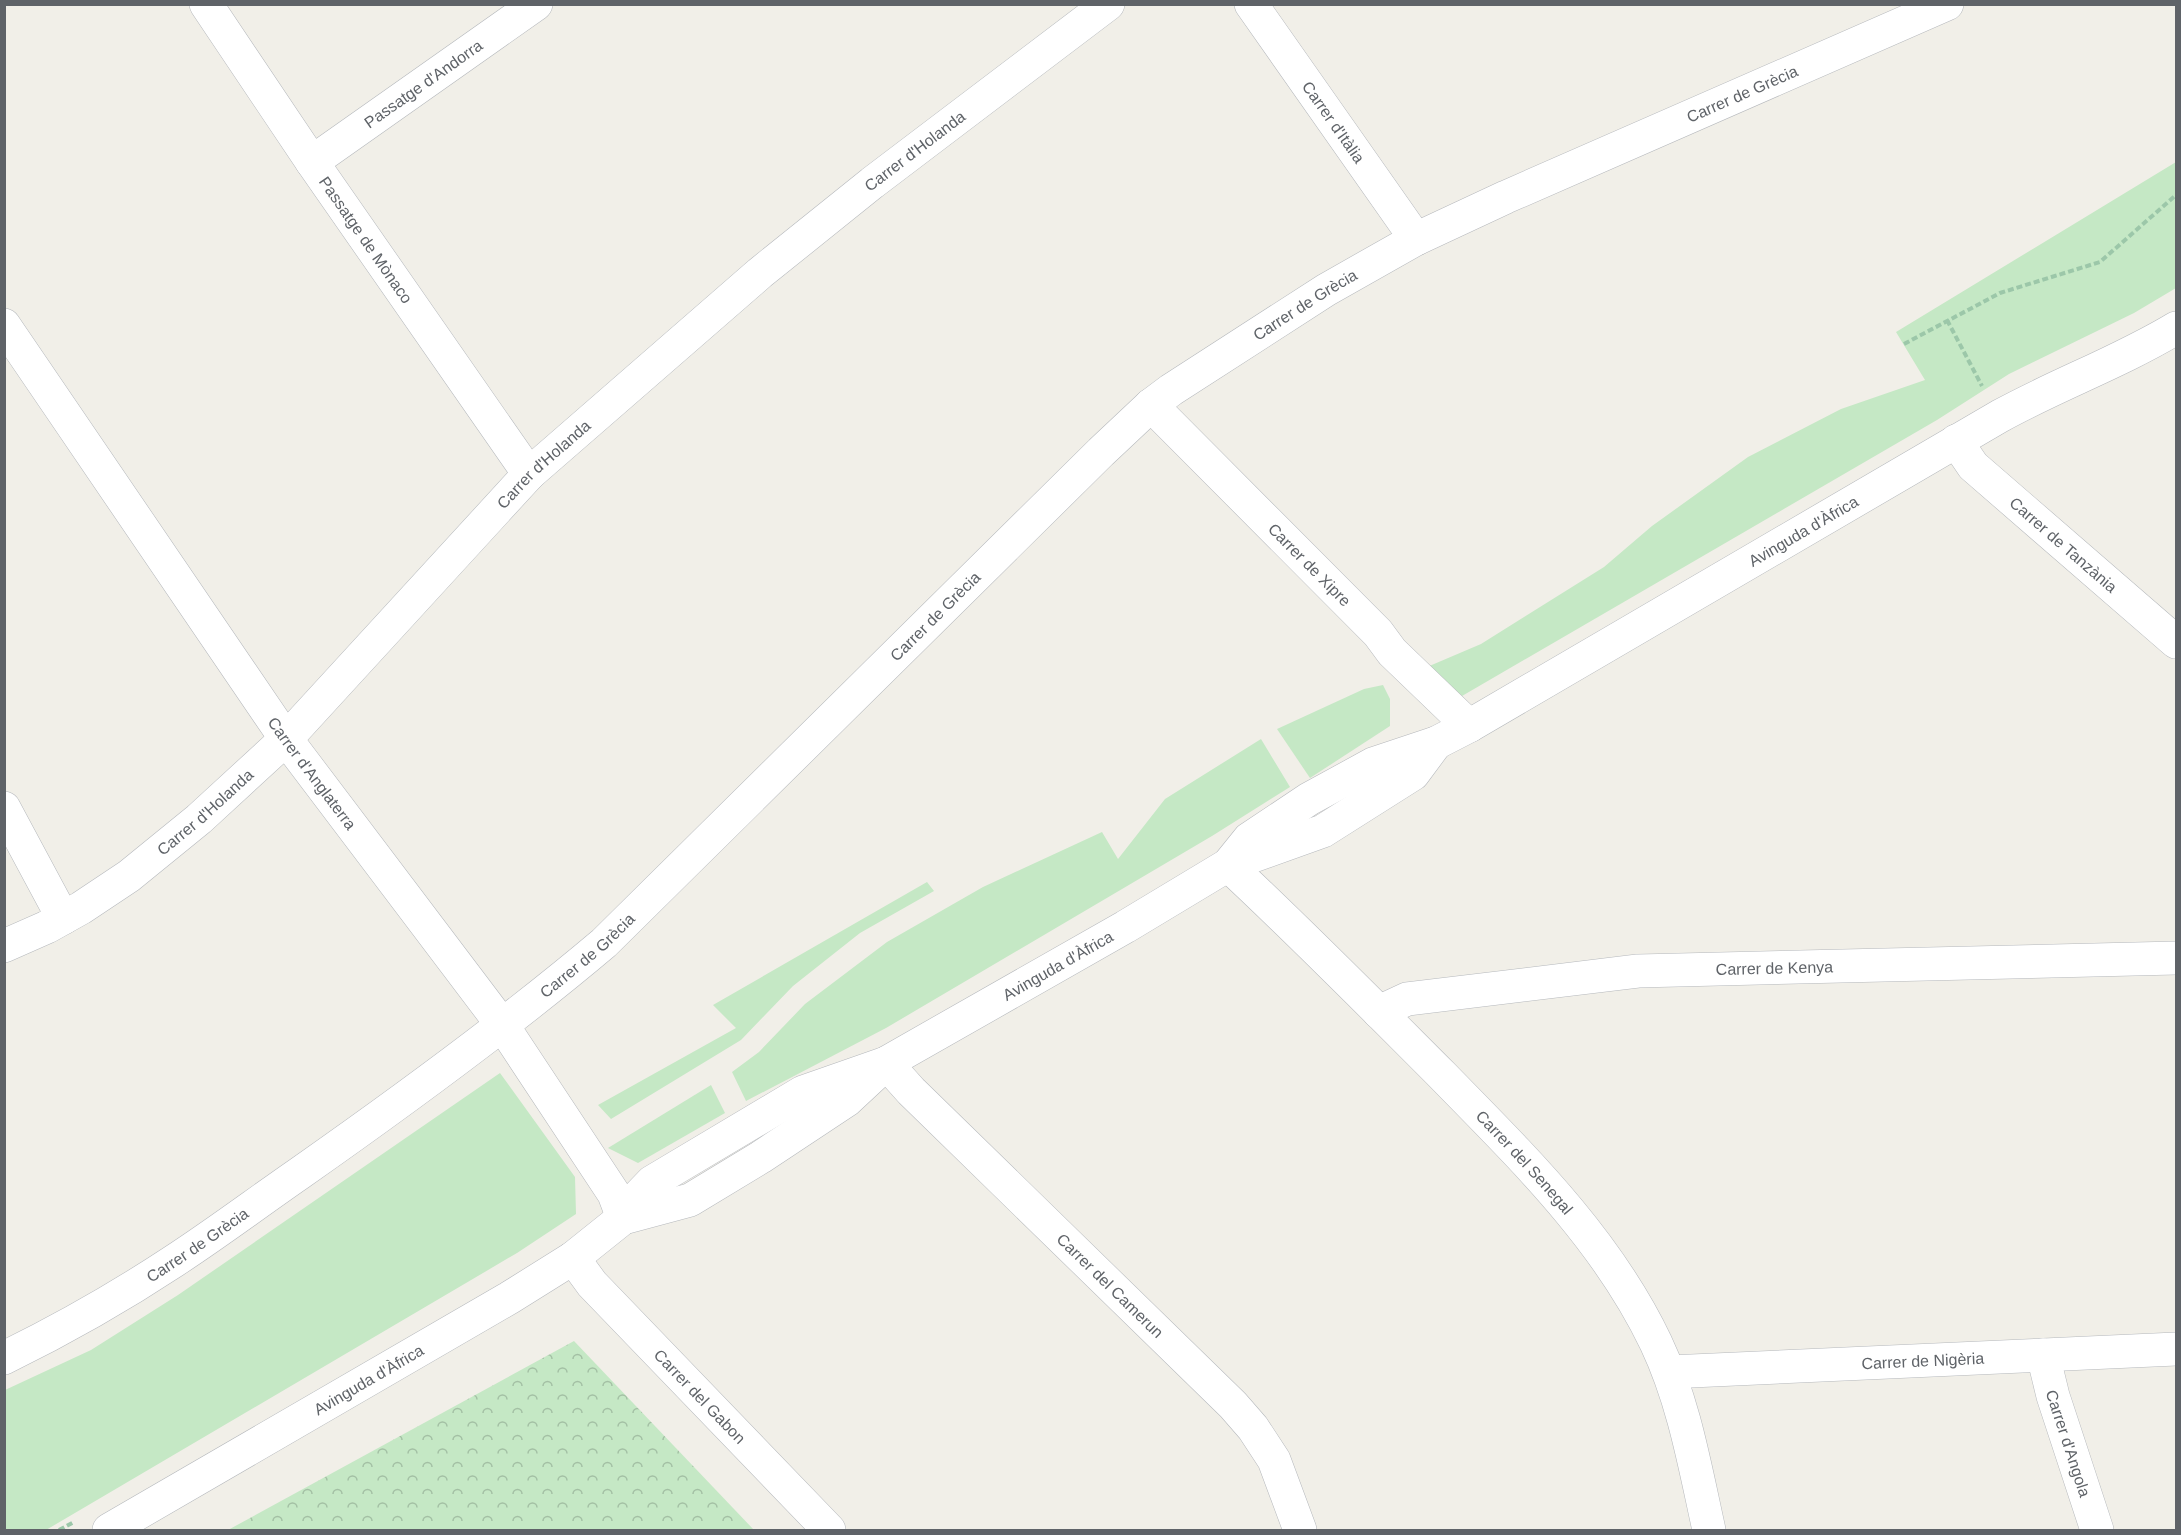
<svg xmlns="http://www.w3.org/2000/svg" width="2181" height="1535" viewBox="0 0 2181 1535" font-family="Helvetica,sans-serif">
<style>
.forest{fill:url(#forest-crowns)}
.garden{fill:#c5e8c5}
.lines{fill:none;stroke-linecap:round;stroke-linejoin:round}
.minor-casing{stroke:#b5b8bc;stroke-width:34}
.path{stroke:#9cc7a9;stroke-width:4;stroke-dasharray:6 3;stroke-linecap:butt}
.minor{stroke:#fff;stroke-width:33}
.labels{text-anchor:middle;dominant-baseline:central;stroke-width:4.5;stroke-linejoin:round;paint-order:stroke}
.street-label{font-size:16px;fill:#5f6368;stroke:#fff}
</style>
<defs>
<pattern id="forest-crowns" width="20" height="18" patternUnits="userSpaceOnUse" patternTransform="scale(1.5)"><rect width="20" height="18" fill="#c5e8c5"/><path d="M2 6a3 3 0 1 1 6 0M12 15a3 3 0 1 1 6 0" fill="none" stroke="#a3c0a4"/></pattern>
</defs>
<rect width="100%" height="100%" fill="#f1efe8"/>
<path class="forest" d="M 574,1341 L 754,1530 L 228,1530 Z"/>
<g class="garden">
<path d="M 2176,162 L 2176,288 L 2134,313 L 2009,374 L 1937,420 L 1462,696 L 1427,667 L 1481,644 L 1604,567 L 1652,526 L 1748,457 L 1841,409 L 1925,380 L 1896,332 Z"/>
<path d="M 1383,685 L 1390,699 L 1390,726 L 1310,778 L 1277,729 L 1364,689 Z"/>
<path d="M 1261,739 L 1290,787 L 1212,836 L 886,1028 L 746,1101 L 732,1072 L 759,1052 L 805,1004 L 887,942 L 983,887 L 1102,832 L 1118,859 L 1165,799 Z"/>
<path d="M 927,882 L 934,891 L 860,933 L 793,986 L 741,1040 L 611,1119 L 598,1105 L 736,1028 L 713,1005 Z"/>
<path d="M 500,1073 L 575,1177 L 576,1214 L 517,1253 L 46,1530 L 5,1530 L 5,1390 L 91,1350 L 178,1295 Z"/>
<path d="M 711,1085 L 725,1113 L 638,1163 L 608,1148 Z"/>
</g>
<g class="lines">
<g class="minor-casing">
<g id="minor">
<path id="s1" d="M 206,4 L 312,162 L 529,474"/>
<path id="s2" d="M 1251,4 L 1416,239"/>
<path id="s3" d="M 312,162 L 536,4"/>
<path id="s4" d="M 4,325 L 286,739 L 503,1026 L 614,1194 L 623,1218"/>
<path id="s5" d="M 1151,405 L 1378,633 L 1392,652 L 1469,726"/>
<path id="s6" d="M 1956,441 L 1973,466 L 2176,642"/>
<path d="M 4,808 L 63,918"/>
<path id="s7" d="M 1228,865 L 1249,839 L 1309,799 L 1373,764 L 1436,743 L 1469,726 L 2000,416 C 2058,384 2120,362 2176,328"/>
<path id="s8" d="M 1228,865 C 1301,933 1371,1004 1442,1075 C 1522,1157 1606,1238 1656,1343 C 1684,1402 1695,1467 1709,1530"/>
<path id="s9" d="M 4,946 L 47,927 L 81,908 L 129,876 L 199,819 L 286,739 L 529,474 L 760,273 L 872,183 L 1108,4"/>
<path id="s10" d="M 1379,1012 L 1407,999 L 1638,971 L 2176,958"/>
<path id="s11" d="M 886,1063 L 911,1091 L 1233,1405 L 1253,1428 L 1274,1460 L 1300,1530"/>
<path id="s12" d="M 623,1218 L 628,1207 L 652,1182 L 803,1092 L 886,1063 L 1125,927 L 1228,865 L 1323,831 L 1413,774 L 1436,743"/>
<path id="s13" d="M 573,1258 L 592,1284 L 829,1530"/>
<path id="s14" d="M 2043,1355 L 2053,1396 L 2097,1530"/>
<path id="s15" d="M 4,1358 C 61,1330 121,1296 174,1261 C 217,1233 258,1202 300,1173 C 404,1100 507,1025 604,943 L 1101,452 L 1151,405 L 1171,390 L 1326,290 L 1416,239 L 1506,197 L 1947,4"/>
<path id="s16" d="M 1669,1372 L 2176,1349"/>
<path id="s17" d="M 109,1530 L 509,1298 L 573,1258 L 623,1218 L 690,1200 L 761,1157 L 847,1100 L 876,1073"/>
</g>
</g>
<g class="path">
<path d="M 1947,320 L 1982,386"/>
<path d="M 1904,344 L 2000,293 L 2100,262 L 2176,195"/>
<path d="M 59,1530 L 74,1522"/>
</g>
<use href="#minor" class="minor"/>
</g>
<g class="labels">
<g class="street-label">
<text stroke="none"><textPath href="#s3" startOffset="136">Passatge d'Andorra</textPath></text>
<text stroke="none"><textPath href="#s15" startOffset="2168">Carrer de Grècia</textPath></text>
<text stroke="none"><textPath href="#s2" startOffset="144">Carrer d'Itàlia</textPath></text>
<text stroke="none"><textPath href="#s9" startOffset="1215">Carrer d'Holanda</textPath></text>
<text stroke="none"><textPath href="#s1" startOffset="285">Passatge de Mònaco</textPath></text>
<text stroke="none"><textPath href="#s15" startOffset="1682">Carrer de Grècia</textPath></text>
<text stroke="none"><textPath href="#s9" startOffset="729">Carrer d'Holanda</textPath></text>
<text stroke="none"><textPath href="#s7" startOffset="669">Avinguda d'Àfrica</textPath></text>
<text stroke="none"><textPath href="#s6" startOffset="150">Carrer de Tanzània</textPath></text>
<text stroke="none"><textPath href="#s5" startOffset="225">Carrer de Xipre</textPath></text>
<text stroke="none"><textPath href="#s15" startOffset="1196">Carrer de Grècia</textPath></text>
<text stroke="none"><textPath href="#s4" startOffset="544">Carrer d'Anglaterra</textPath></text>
<text stroke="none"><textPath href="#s9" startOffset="243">Carrer d'Holanda</textPath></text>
<text stroke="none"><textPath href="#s15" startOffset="710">Carrer de Grècia</textPath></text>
<text stroke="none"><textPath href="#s12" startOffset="508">Avinguda d'Àfrica</textPath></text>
<text stroke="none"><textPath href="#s10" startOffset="400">Carrer de Kenya</textPath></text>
<text stroke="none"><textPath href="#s8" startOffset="420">Carrer del Senegal</textPath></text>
<text stroke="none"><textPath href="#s15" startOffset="224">Carrer de Grècia</textPath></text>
<text stroke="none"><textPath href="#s11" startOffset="316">Carrer del Camerun</textPath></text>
<text stroke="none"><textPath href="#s16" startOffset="254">Carrer de Nigèria</textPath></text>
<text stroke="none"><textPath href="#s17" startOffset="300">Avinguda d'Àfrica</textPath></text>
<text stroke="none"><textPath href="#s13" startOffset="188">Carrer del Gabon</textPath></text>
<text stroke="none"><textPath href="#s14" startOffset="92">Carrer d'Angola</textPath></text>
</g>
</g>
<rect width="2181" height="1535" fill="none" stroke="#5f6368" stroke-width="12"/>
</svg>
